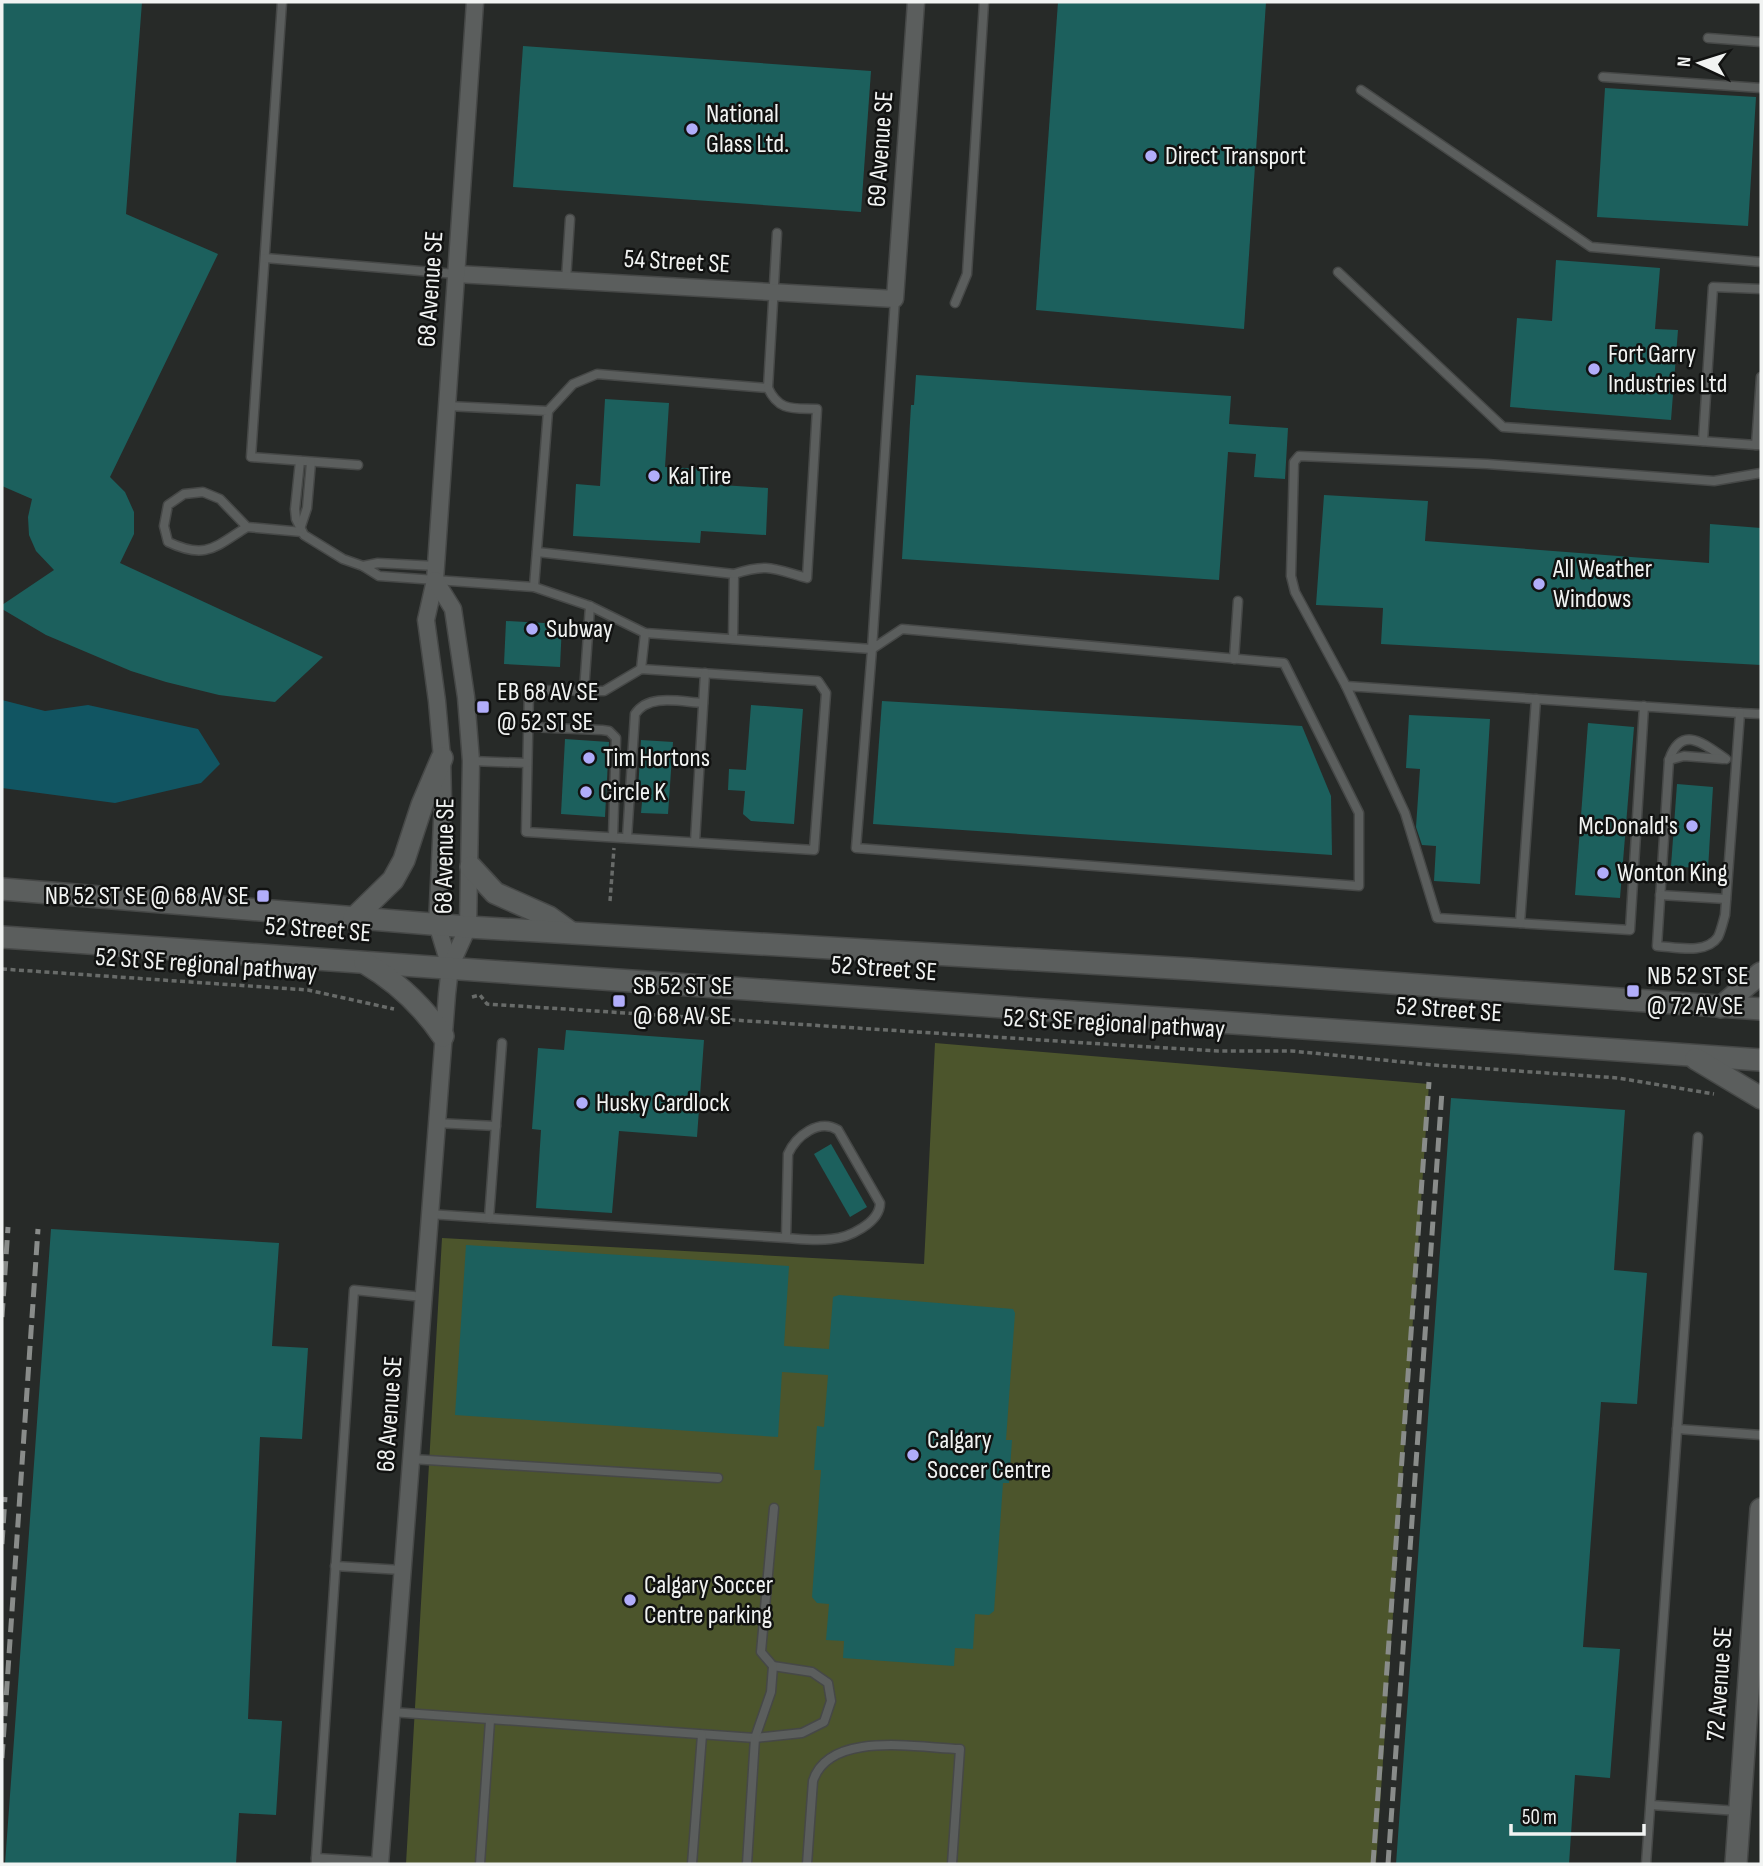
<svg xmlns="http://www.w3.org/2000/svg" width="1763" height="1866" viewBox="0 0 1763 1866" font-family="'Sofia Sans Condensed',sans-serif">
<style>
.green{fill:#4c552c}
.water{fill:#115562}
.building{fill:#1c605d}
.lines{fill:none;stroke-linecap:round;stroke-linejoin:round}
.lane-casing{stroke:#464847;stroke-width:11}
.street-casing{stroke:#464847;stroke-width:19}
.secondary-casing{stroke:#464847;stroke-width:24}
.path{stroke:#686b69;stroke-width:3.5;stroke-dasharray:5 3.5;stroke-linecap:butt}
.lane{stroke:#5b5e5d;stroke-width:8}
.street{stroke:#5b5e5d;stroke-width:16}
.secondary{stroke:#5b5e5d;stroke-width:21}
.rail{stroke:#898c8a;stroke-width:5;stroke-dasharray:14 7;stroke-linecap:butt}
.poi-dot{fill:#b1adfa;stroke:#111211;stroke-width:2.5}
.labels{text-anchor:middle;dominant-baseline:central;stroke-width:5;stroke-linejoin:round;paint-order:stroke}
.poi-label{font-size:26px;fill:#f1f3f2;stroke:#111211;text-anchor:start}
.street-label{font-size:26px;fill:#f1f3f2;stroke:#111211}
</style>
<rect width="100%" height="100%" fill="#272a28"/>
<path class="green" d="M 935,1043 L 1429,1084 L 1376,1864 L 406,1864 L 442,1238 L 924,1264 Z"/>
<path class="water" d="M 2,700 L 45,711 L 88,705 L 198,729 L 220,764 L 201,783 L 115,803 L 2,788 Z"/>
<g class="building">
<path d="M 2,2 L 142,2 L 126,214 L 218,254 L 110,477 L 125,492 L 134,512 L 134,534 L 120,563 L 323,657 L 275,702 L 219,695 L 166,682 L 131,671 L 46,635 L 2,609 L 2,605 L 54,570 L 36,551 L 29,535 L 28,517 L 32,499 L 2,486 Z"/>
<path d="M 1058,2 L 1266,2 L 1244,329 L 1036,310 Z"/>
<path d="M 523,46 L 871,71 L 861,212 L 513,187 Z"/>
<path d="M 1605,88 L 1756,97 L 1748,226 L 1597,217 Z"/>
<path d="M 1556,260 L 1660,268 L 1655,329 L 1678,330 L 1671,420 L 1510,407 L 1517,318 L 1552,321 Z"/>
<path d="M 916,375 L 1231,396 L 1229,424 L 1288,428 L 1285,479 L 1254,477 L 1256,454 L 1228,452 L 1219,580 L 902,559 L 911,405 L 914,405 Z"/>
<path d="M 605,399 L 669,403 L 665,467 L 707,469 L 706,484 L 768,488 L 766,535 L 701,531 L 700,543 L 573,536 L 576,484 L 600,486 Z"/>
<path d="M 1324,495 L 1428,501 L 1425,541 L 1709,563 L 1710,524 L 1761,528 L 1761,665 L 1381,644 L 1383,608 L 1316,605 Z"/>
<path d="M 506,621 L 562,624 L 560,667 L 504,664 Z"/>
<path d="M 882,701 L 1302,726 L 1331,796 L 1332,855 L 873,824 Z"/>
<path d="M 751,705 L 803,709 L 794,824 L 751,821 L 743,814 L 745,791 L 728,790 L 729,769 L 746,770 Z"/>
<path d="M 1409,715 L 1490,719 L 1480,884 L 1434,881 L 1436,846 L 1422,845 L 1416,827 L 1420,769 L 1406,768 Z"/>
<path d="M 1588,723 L 1634,727 L 1620,898 L 1575,895 Z"/>
<path d="M 565,739 L 609,742 L 605,817 L 561,814 Z"/>
<path d="M 641,740 L 673,742 L 668,814 L 641,813 L 643,791 L 638,791 Z"/>
<path d="M 1677,784 L 1713,787 L 1708,869 L 1671,866 Z"/>
<path d="M 566,1030 L 704,1040 L 697,1137 L 619,1131 L 612,1213 L 536,1208 L 541,1130 L 532,1129 L 538,1048 L 564,1050 Z"/>
<path d="M 1451,1098 L 1625,1110 L 1614,1270 L 1647,1273 L 1637,1404 L 1601,1402 L 1583,1647 L 1620,1649 L 1610,1778 L 1575,1775 L 1569,1864 L 1396,1864 Z"/>
<path d="M 831,1144 L 867,1207 L 850,1217 L 814,1154 Z"/>
<path d="M 51,1229 L 279,1243 L 272,1346 L 308,1348 L 302,1439 L 260,1437 L 248,1719 L 282,1721 L 276,1815 L 239,1813 L 236,1864 L 5,1864 Z"/>
<path d="M 466,1245 L 789,1266 L 784,1346 L 829,1349 L 833,1297 L 839,1295 L 1013,1309 L 1015,1313 L 1006,1440 L 1012,1440 L 1009,1483 L 1003,1483 L 994,1611 L 989,1615 L 975,1614 L 973,1649 L 955,1648 L 954,1666 L 843,1658 L 844,1641 L 826,1640 L 829,1604 L 817,1603 L 812,1597 L 821,1470 L 814,1470 L 817,1426 L 824,1427 L 828,1375 L 782,1372 L 778,1437 L 455,1415 Z"/>
</g>
<g class="lines">
<g class="lane-casing">
<g id="lane">
<path d="M 282,2 L 251,457 L 358,465"/>
<path d="M 1708,38 L 1761,42"/>
<path d="M 1603,77 L 1761,88"/>
<path d="M 1361,90 L 1591,247 L 1761,262"/>
<path d="M 265,258 L 456,274"/>
<path d="M 1338,272 L 1503,427 L 1756,445"/>
<path d="M 566,280 L 570,219"/>
<path d="M 955,303 L 967,274 L 984,2"/>
<path d="M 447,406 L 548,411 L 534,587"/>
<path d="M 548,411 L 573,384 L 597,374 L 768,388 L 777,233"/>
<path d="M 1703,441 L 1713,287 L 1761,289"/>
<path d="M 1759,445 L 1756,445 L 1761,377"/>
<path d="M 300,461 L 295,509 L 296,519 L 304,535 L 343,559 L 363,566"/>
<path d="M 247,527 C 215,547 206,560 168,542 L 164,526 L 168,505 L 184,494 L 203,492 L 220,499 L 247,527 L 302,532"/>
<path d="M 300,529 L 307,508 L 311,462"/>
<path d="M 537,552 L 734,574 L 733,639"/>
<path d="M 436,566 L 378,563 L 363,566 L 379,576 L 534,587 L 590,606 L 645,633 L 872,649 L 902,629 L 1284,663 L 1359,813 L 1359,886 L 856,848 L 872,649 L 895,299"/>
<path d="M 734,574 C 768,563 774,569 807,578 L 817,409 C 794,408 779,412 768,388"/>
<path d="M 1234,659 L 1238,601"/>
<path d="M 641,669 L 818,681 L 826,693 L 814,850 L 526,832 L 529,690 L 604,691 Z"/>
<path d="M 641,669 L 645,633"/>
<path d="M 1346,686 L 1295,592 L 1291,576 L 1294,462 L 1299,456 L 1487,464 L 1714,481 L 1761,473"/>
<path d="M 584,691 L 590,606"/>
<path d="M 1644,706 L 1630,930 L 1437,918 L 1405,813 L 1346,686 L 1740,713 L 1761,714"/>
<path d="M 528,727 L 602,730 L 609,731 L 616,738 L 613,837"/>
<path d="M 1726,759 C 1705,745 1682,723 1669,760 L 1657,946 C 1675,947 1706,955 1718,937 C 1721,931 1723,922 1725,915 L 1740,713"/>
<path d="M 1669,760 L 1684,756 L 1723,759"/>
<path d="M 471,761 L 527,763"/>
<path d="M 627,838 L 635,714 C 649,693 681,702 703,703"/>
<path d="M 695,842 L 705,673"/>
<path d="M 1660,895 L 1726,899"/>
<path d="M 1520,923 L 1536,699"/>
<path d="M 436,1123 L 496,1126"/>
<path d="M 429,1214 L 786,1238 C 801,1239 816,1241 831,1239 C 848,1238 880,1223 880,1203 L 838,1130 C 819,1118 796,1136 788,1154 L 786,1238"/>
<path d="M 489,1218 L 502,1043"/>
<path d="M 1677,1429 L 1761,1435"/>
<path d="M 411,1459 L 718,1478"/>
<path d="M 335,1566 L 402,1570"/>
<path d="M 391,1712 L 755,1738 L 802,1733 L 824,1722 L 831,1701 L 828,1683 L 812,1672 L 773,1666"/>
<path d="M 1651,1805 L 1738,1811"/>
<path d="M 316,1858 L 354,1290 L 423,1297"/>
<path d="M 316,1864 L 316,1858 L 380,1862"/>
<path d="M 480,1864 L 490,1721"/>
<path d="M 692,1864 L 702,1735"/>
<path d="M 747,1864 L 755,1738 L 771,1692 L 773,1666 L 761,1652 L 774,1508"/>
<path d="M 807,1864 L 813,1781 C 829,1730 919,1748 960,1749 L 952,1864"/>
<path d="M 1646,1864 L 1698,1137"/>
</g>
</g>
<g class="street-casing">
<g id="street">
<path d="M 456,274 L 895,299 L 916,2"/>
<path d="M 450,967 L 437,924 L 443,801 L 442,758 L 437,701 L 426,620 L 435,580 L 475,2"/>
<path d="M 380,1864 L 447,994 L 450,967 L 468,927 L 471,761 L 466,697 L 453,609 L 435,580"/>
</g>
</g>
<g class="secondary-casing">
<g id="secondary">
<path d="M 471,867 L 495,893 L 549,917 L 570,932"/>
<path d="M 2,889 L 468,927 L 1191,969 L 1761,1009"/>
<path d="M 354,918 L 393,880 L 404,860 L 422,805 L 442,758"/>
<path d="M 2,937 L 1761,1060"/>
<path d="M 365,963 C 397,982 422,1005 443,1036"/>
<path d="M 1721,1007 L 1761,973"/>
<path d="M 1696,1059 L 1761,1098"/>
<path d="M 1736,1864 L 1761,1509"/>
</g>
</g>
<g class="path">
<path d="M 610,901 L 614,848"/>
<path d="M 2,969 L 308,990 L 394,1009"/>
<path d="M 472,997 L 480,995 L 487,1004 L 1118,1045 L 1218,1051 L 1292,1051 L 1433,1065 L 1618,1078 L 1714,1094"/>
</g>
<use href="#lane" class="lane"/>
<use href="#street" class="street"/>
<use href="#secondary" class="secondary"/>
<g class="rail">
<path d="M 2,1317 L 8,1227"/>
<path d="M 2,1544 L 5,1497"/>
<path d="M 2,1758 L 38,1229"/>
<path d="M 1373,1864 L 1429,1082"/>
<path d="M 1388,1864 L 1442,1091"/>
</g>
</g>
<g class="poi-dot">
<circle cx="692" cy="129" r="7"/>
<circle cx="1151" cy="156" r="7"/>
<circle cx="1594" cy="369" r="7"/>
<circle cx="654" cy="476" r="7"/>
<circle cx="1539" cy="584" r="7"/>
<circle cx="532" cy="629" r="7"/>
<rect x="476" y="700" width="14" height="14" rx="3.5"/>
<circle cx="589" cy="758" r="7"/>
<circle cx="586" cy="792" r="7"/>
<circle cx="1692" cy="826" r="7"/>
<circle cx="1603" cy="873" r="7"/>
<rect x="256" y="889" width="14" height="14" rx="3.5"/>
<rect x="1626" y="984" width="14" height="14" rx="3.5"/>
<rect x="612" y="994" width="14" height="14" rx="3.5"/>
<circle cx="582" cy="1103" r="7"/>
<circle cx="913" cy="1455" r="7"/>
<circle cx="630" cy="1600" r="7"/>
</g>
<g class="labels">
<g class="poi-label">
<text x="706" y="114">National<tspan x="706" dy="30">Glass Ltd.</tspan></text>
<text x="1165" y="156">Direct Transport</text>
<text x="1608" y="354">Fort Garry<tspan x="1608" dy="30">Industries Ltd</tspan></text>
<text x="668" y="476">Kal Tire</text>
<text x="1553" y="569">All Weather<tspan x="1553" dy="30">Windows</tspan></text>
<text x="546" y="629">Subway</text>
<text x="497" y="692">EB 68 AV SE<tspan x="497" dy="30">@ 52 ST SE</tspan></text>
<text x="603" y="758">Tim Hortons</text>
<text x="600" y="792">Circle K</text>
<text x="1678" y="826" text-anchor="end">McDonald's</text>
<text x="1617" y="873">Wonton King</text>
<text x="249" y="896" text-anchor="end">NB 52 ST SE @ 68 AV SE</text>
<text x="1647" y="976">NB 52 ST SE<tspan x="1647" dy="30">@ 72 AV SE</tspan></text>
<text x="633" y="986">SB 52 ST SE<tspan x="633" dy="30">@ 68 AV SE</tspan></text>
<text x="596" y="1103">Husky Cardlock</text>
<text x="927" y="1440">Calgary<tspan x="927" dy="30">Soccer Centre</tspan></text>
<text x="644" y="1585">Calgary Soccer<tspan x="644" dy="30">Centre parking</tspan></text>
</g>
<g class="street-label">
<text transform="translate(881 149) rotate(-86)">69 Avenue SE</text>
<text transform="translate(677 262) rotate(3)">54 Street SE</text>
<text transform="translate(431 289) rotate(-86)">68 Avenue SE</text>
<text transform="translate(445 856) rotate(-89)">68 Avenue SE</text>
<text transform="translate(318 930) rotate(4)">52 Street SE</text>
<text transform="translate(206 965) rotate(4)">52 St SE regional pathway</text>
<text transform="translate(884 969) rotate(4)">52 Street SE</text>
<text transform="translate(1449 1010) rotate(4)">52 Street SE</text>
<text transform="translate(1114 1024) rotate(3)">52 St SE regional pathway</text>
<text transform="translate(390 1414) rotate(-86)">68 Avenue SE</text>
<text transform="translate(1720 1684) rotate(-86)">72 Avenue SE</text>
</g>
</g>
<rect width="1763" height="1866" fill="none" stroke="#f1f3f2" stroke-width="7"/>
<g transform="translate(1700 63) rotate(274)" stroke="#111211" stroke-width="5" paint-order="stroke">
<path d="M0-5L12 26L0 18L-12 26Z" fill="#f1f3f2"/>
<text y="-10" font-size="19" font-weight="bold" text-anchor="middle" fill="#f1f3f2">N</text>
</g>
<path d="M1511 1824v10h133v-10" fill="none" stroke="#f1f3f2" stroke-width="3.5"/>
<text x="1522" y="1824" font-size="21" fill="#f1f3f2" stroke="#111211" stroke-width="5" paint-order="stroke">50 m</text>
</svg>
